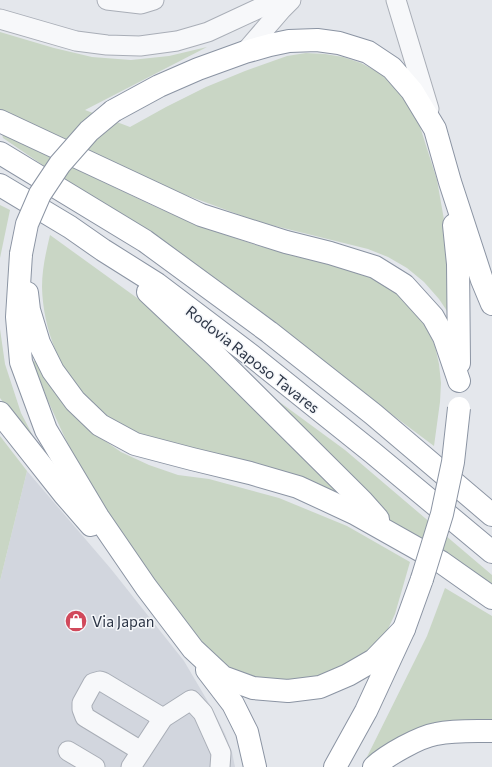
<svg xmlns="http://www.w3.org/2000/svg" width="492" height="767" viewBox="0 0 492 767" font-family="Commissioner,sans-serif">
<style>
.built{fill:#d2d6de}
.green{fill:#c9d6c5}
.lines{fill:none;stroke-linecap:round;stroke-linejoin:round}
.minor-casing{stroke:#a9aeb7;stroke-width:21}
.highway-casing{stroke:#8b94a3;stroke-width:24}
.minor{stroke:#f7f8fa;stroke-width:19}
.highway{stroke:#fff;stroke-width:22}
.highway-bridge-casing{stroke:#8b94a3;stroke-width:24;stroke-linecap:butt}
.highway-bridge{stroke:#fff;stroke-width:22}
.labels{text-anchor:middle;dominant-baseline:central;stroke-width:3;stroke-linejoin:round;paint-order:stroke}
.street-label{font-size:15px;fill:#2b3445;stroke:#f4f6f9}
.poi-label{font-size:15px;fill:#2b3445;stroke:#f4f6f9;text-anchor:start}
</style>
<rect width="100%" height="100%" fill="#e4e7ec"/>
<path class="built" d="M 27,471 L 111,569 L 184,661 L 214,712 L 225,734 L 232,752 L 235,767 L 0,767 L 0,581 Z"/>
<g class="green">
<path d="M 0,32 L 54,48 L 92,57 L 131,60 L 169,56 L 207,47 L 85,110 L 130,127 L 166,107 L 206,87 L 245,71 L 287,56 L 306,53 L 325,54 L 343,57 L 361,63 L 378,72 L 393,84 L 416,114 L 437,180 L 449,248 L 451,317 L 439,299 L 424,282 L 407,268 L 388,257 L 368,249 L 259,222 L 175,191 L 0,109 Z"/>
<path d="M 2,134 L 158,208 L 211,230 L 259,246 L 365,273 L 394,289 L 417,312 L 427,329 L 435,346 L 439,364 L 441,383 L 440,402 L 434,446 L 219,285 L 3,138 Z"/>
<path d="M 0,205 L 10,210 L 0,258 Z"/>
<path d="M 50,235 L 180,329 L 345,450 L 492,575 L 492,587 L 413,536 L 135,434 C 120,425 104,415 91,402 C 60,373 43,329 42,287 C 42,269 46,252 50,235 Z"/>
<path d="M 0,329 L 5,364 L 21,413 L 45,459 L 0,398 Z"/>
<path d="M 36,360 L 95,434 L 121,452 L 149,465 L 178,475 L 209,479 L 279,498 L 347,526 L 410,562 L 395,614 L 387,631 L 376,646 L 364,659 L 297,685 L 244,675 L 228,666 L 214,655 L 203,643 L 153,580 L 106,510 L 84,475 L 65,438 L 48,401 L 33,362 Z"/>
<path d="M 0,436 L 27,471 L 0,581 Z"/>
<path d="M 445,588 L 492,616 L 492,723 L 384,750 L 362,767 L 427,636 Z"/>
</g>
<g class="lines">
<g class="minor-casing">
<g id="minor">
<path d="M 107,0 L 141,4 L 154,0"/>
<path d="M 396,0 L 429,109"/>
<path d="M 0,19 L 76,41 L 107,45 L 140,46 L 177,41 L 208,32 L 277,0"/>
<path d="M 245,52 L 282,9 L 291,0"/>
<path d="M 68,751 L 95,767"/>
<path d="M 141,751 L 85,717 L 82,709 L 82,703 L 93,683 L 100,681 L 103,682 L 163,718"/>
<path d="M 131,767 L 163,718 L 191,700 L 203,713 L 221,753 L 220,767"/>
</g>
</g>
<g class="highway-casing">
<g id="highway">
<path d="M 113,111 L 159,86 L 198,69 L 245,52 L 270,45 L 289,41 L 317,40 L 339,43 L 368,52 L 392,68 L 412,91 L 435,129 L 450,182 L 482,280 L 492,304"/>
<path d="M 0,121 L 201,215 L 286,242 L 330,253 L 375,267 L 404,285 L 433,317 L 444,337 L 459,381"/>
<path d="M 0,153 L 145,241 L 269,332 L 373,414 L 492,515"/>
<path d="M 0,185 L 70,227 L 103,250 L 157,284 L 252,356 L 373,453 L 492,552"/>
<path d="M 454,225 L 458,264 L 459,363"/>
<path d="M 21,254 L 17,317 L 21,362 L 46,430 L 98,517 L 146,587 L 193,649 L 223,677 L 253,688 L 288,691 L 320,687 L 348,675 L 374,660 L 404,629"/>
<path d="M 148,292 L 215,355 L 362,501 L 378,519"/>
<path d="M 27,293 L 29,310 L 39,343 L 53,371 L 75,401 L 100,425 L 135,444 L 192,459 L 250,473 L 298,487 L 354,513 L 441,562 L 492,598"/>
<path d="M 0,413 L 64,494 L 91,525"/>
<path d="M 207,670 L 233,704 L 247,732 L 255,767"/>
<path d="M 335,767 L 366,711 L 404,629 L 422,579"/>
<path d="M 374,767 C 387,755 419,737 436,734 C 455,730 473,731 492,731"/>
</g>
</g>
<use href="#minor" class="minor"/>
<use href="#highway" class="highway"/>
<g class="highway-bridge-casing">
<g id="highway-bridge">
<path d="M 21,254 L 27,224 L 40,194 L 60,164 L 89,131 L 113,111"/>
<path d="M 422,579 L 442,514 L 453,462 L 459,408"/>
</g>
</g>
<use href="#highway-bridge" class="highway-bridge"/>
</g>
<defs>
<g id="shop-disc" transform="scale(1.15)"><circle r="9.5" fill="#d1495b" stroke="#f4f6f9"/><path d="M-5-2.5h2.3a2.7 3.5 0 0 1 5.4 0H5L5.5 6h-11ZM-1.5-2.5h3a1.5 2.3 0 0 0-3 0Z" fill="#fff"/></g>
</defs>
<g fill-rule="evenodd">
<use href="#shop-disc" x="76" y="621"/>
</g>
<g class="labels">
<g class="street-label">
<text transform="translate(253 359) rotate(38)">Rodovia Raposo Tavares</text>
</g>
<g class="poi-label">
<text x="92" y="621">Via Japan</text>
</g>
</g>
</svg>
